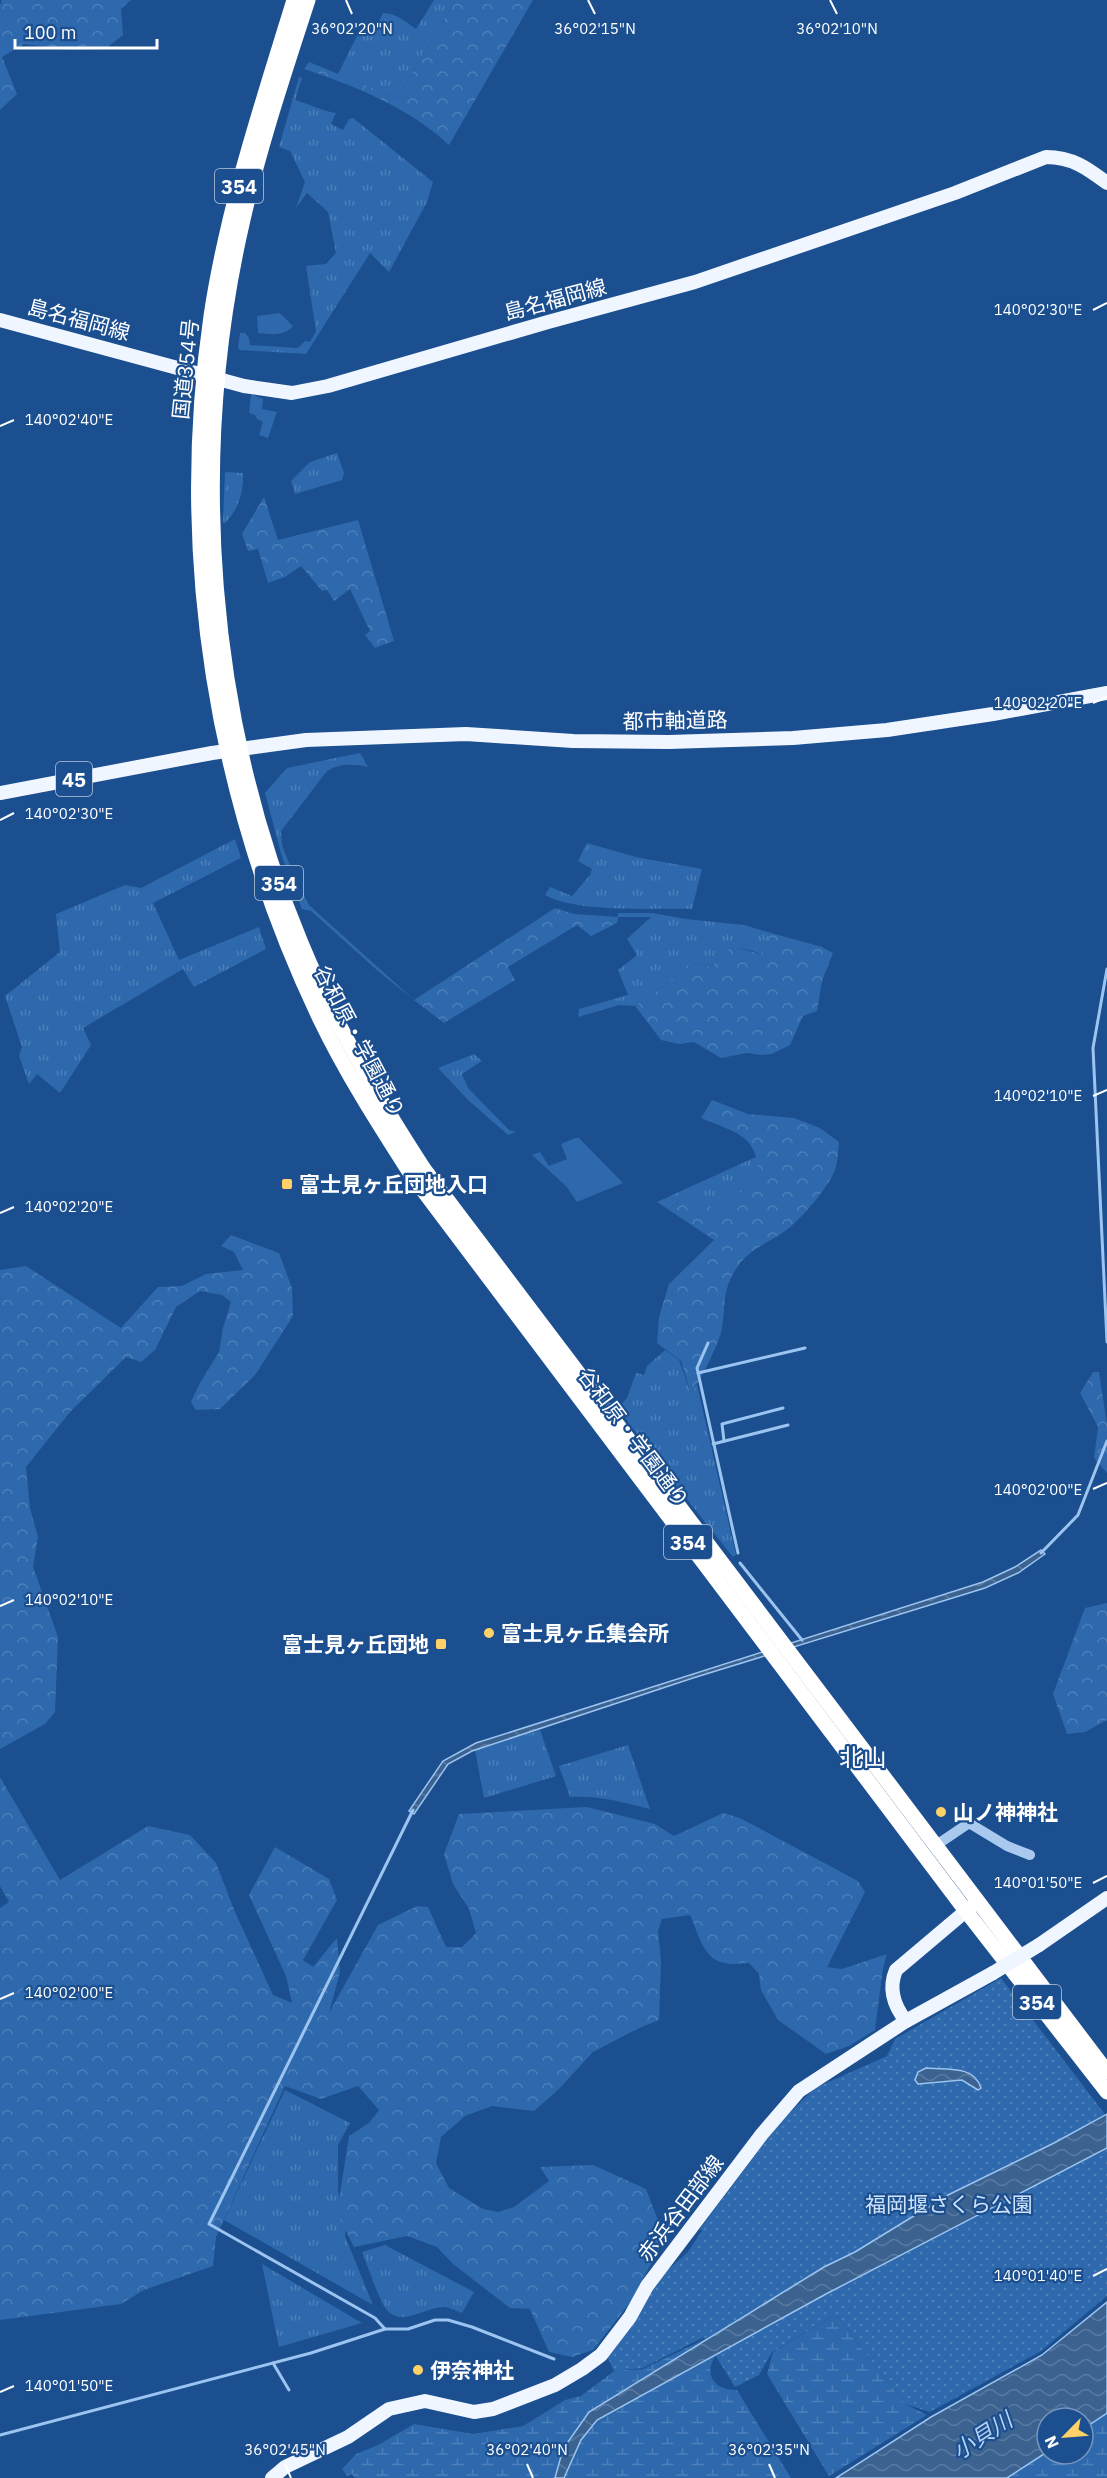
<svg xmlns="http://www.w3.org/2000/svg" width="1107" height="2478" viewBox="0 0 1107 2478" font-family="'IBM Plex Sans','Noto Sans JP',sans-serif">
<style>
.grass{fill:url(#grass-tufts)}
.forest{fill:url(#forest-crowns)}
.wetland{fill:url(#wetland-marsh)}
.park{fill:url(#park-dots)}
.garden{fill:#2e69ad}
.water{fill:url(#water-waves);stroke:#9cc4f0;stroke-width:1.5}
.lines{fill:none;stroke-linecap:round;stroke-linejoin:round}
.stream{stroke:#9cc4f0;stroke-width:3}
.minor{stroke:#a9c9ee;stroke-width:10}
.major{stroke:#f0f6ff;stroke-width:14}
.highway{stroke:#fff;stroke-width:15}
.major-bridge{stroke:#f0f6ff;stroke-width:14}
.ticks{fill:none;stroke:#fff;stroke-width:2}
.poi-dot{fill:#ffd166;stroke:#1b4f8f;stroke-width:2}
.labels{text-anchor:middle;dominant-baseline:central;stroke-width:4.5;stroke-linejoin:round;paint-order:stroke}
.shield{fill:#1b4f8f;stroke:#bbcadd;stroke-width:1.5}
.shield-label{font-size:20px;font-weight:bold;fill:#fff}
.street-label{font-size:21px;fill:#fff;stroke:#1b4f8f}
.poi-label{font-size:21px;font-weight:bold;fill:#fff;stroke:#1b4f8f;text-anchor:start}
.park-label{font-size:21px;fill:#cfe3fa;stroke:#1b4f8f}
.water-label{font-size:22px;font-style:italic;fill:#b5d3f5;stroke:#1b4f8f}
.quarter-label{font-size:24px;fill:#fff;stroke:#1b4f8f}
.ticks-label{font-size:15px;text-anchor:middle;fill:#fff;stroke:#1b4f8f;stroke-width:4.5;stroke-linejoin:round;paint-order:stroke}
</style>
<defs>
<pattern id="grass-tufts" width="24" height="20" patternUnits="userSpaceOnUse" patternTransform="scale(1.5)"><rect width="24" height="20" fill="#2e69ad"/><path d="M3 7l-1-3M5 7V3M7 7l1-3M15 17l-1-3M17 17v-4M19 17l1-3" fill="none" stroke="#4d80b9"/></pattern>
<pattern id="forest-crowns" width="20" height="18" patternUnits="userSpaceOnUse" patternTransform="scale(1.5)"><rect width="20" height="18" fill="#2e69ad"/><path d="M2 6a3 3 0 1 1 6 0M12 15a3 3 0 1 1 6 0" fill="none" stroke="#4d80b9"/></pattern>
<pattern id="wetland-marsh" width="20" height="14" patternUnits="userSpaceOnUse" patternTransform="scale(1.5)"><rect width="20" height="14" fill="#2e69ad"/><path d="M1 5h8M5 5V1M11 12h8M15 12V8" fill="none" stroke="#4d80b9"/></pattern>
<pattern id="park-dots" width="8" height="8" patternUnits="userSpaceOnUse" patternTransform="scale(1.5)"><rect width="8" height="8" fill="#2e69ad"/><path d="M2 2h.1M6 6h.1" fill="none" stroke="#4d80b9" stroke-width="1.8" stroke-linecap="round"/></pattern>
<pattern id="water-waves" width="16" height="10" patternUnits="userSpaceOnUse" patternTransform="scale(1.5)"><rect width="16" height="10" fill="#3c6290"/><path d="M0 5q4-4 8 0t8 0" fill="none" stroke="#597aa1"/></pattern>
</defs>
<rect width="100%" height="100%" fill="#1b4f8f"/>
<g class="grass">
<path d="M 434,0 L 456,0 L 397,98 L 338,74 L 362,26 L 368,23 L 376,27 L 383,13 C 396,13 406,22 416,29 Z"/>
<path d="M 299,77 L 302,78 L 295,100 C 310,104 321,111 336,113 L 331,124 L 343,130 L 349,119 L 353,118 L 433,182 L 427,202 L 389,272 L 370,253 L 306,354 L 240,350 L 238,348 L 240,333 L 245,333 L 249,338 L 250,345 L 298,348 L 305,341 L 310,342 L 316,331 L 306,266 L 326,264 L 336,253 L 328,212 L 307,193 L 296,208 L 305,182 L 290,151 L 279,147 Z"/>
<path d="M 337,453 L 344,473 L 342,480 L 295,494 L 291,481 L 310,462 Z"/>
<path d="M 225,472 L 243,473 C 244,492 238,510 225,523 L 223,523 Z"/>
<path d="M 360,753 L 368,767 C 353,764 340,763 327,771 L 281,831 L 282,845 L 295,878 L 309,905 L 414,1000 L 378,971 L 311,911 L 302,909 L 282,857 L 265,793 L 287,768 Z"/>
<path d="M 235,839 L 241,858 L 153,903 L 179,960 L 259,927 L 266,949 L 194,987 L 183,969 L 83,1028 L 91,1045 L 60,1093 L 37,1074 L 29,1084 L 19,1056 L 22,1047 L 5,996 L 60,952 L 56,914 L 125,885 L 141,888 Z"/>
<path d="M 587,843 L 636,857 L 702,869 L 692,909 C 652,908 578,913 545,895 L 550,887 L 572,896 L 590,875 L 592,869 L 578,861 Z"/>
<path d="M 618,913 L 652,913 L 686,919 L 744,925 L 771,933 L 762,954 C 732,945 731,944 711,967 L 696,962 L 635,1006 L 619,1005 L 578,1017 L 579,1009 L 628,995 L 618,970 L 637,955 L 627,939 L 651,917 L 618,917 Z"/>
<path d="M 474,1054 L 482,1061 L 462,1074 L 468,1088 L 509,1130 L 516,1132 L 508,1135 L 468,1100 L 438,1068 Z"/>
<path d="M 758,1156 L 759,1173 L 735,1200 L 716,1211 L 684,1195 L 669,1210 L 657,1202 Z"/>
<path d="M 665,1350 L 679,1360 L 691,1394 L 697,1385 L 736,1555 L 733,1557 L 658,1463 L 618,1408 L 627,1398 L 636,1373 L 644,1375 L 647,1366 Z"/>
<path d="M 540,1730 L 556,1776 L 484,1798 L 475,1750 Z"/>
<path d="M 628,1745 L 650,1809 C 622,1802 598,1795 570,1797 L 559,1766 Z"/>
<path d="M 285,2090 L 350,2123 L 338,2145 L 338,2192 L 343,2205 L 350,2210 L 345,2236 L 373,2305 L 224,2220 Z"/>
<path d="M 385,2245 L 474,2292 L 462,2313 C 456,2311 449,2307 444,2307 C 425,2307 401,2328 386,2309 C 378,2297 368,2267 362,2252 Z"/>
<path d="M 262,2264 L 362,2323 L 279,2347 Z"/>
</g>
<g class="forest">
<path d="M 2,0 L 131,0 L 121,9 L 123,35 L 105,49 L 69,50 L 24,44 L 2,57 L 17,94 L 0,110 L 0,5 Z"/>
<path d="M 456,0 L 533,0 L 449,145 C 408,107 355,86 304,69 L 309,62 L 397,98 Z"/>
<path d="M 264,497 L 278,540 L 358,520 L 394,641 L 375,648 L 365,635 L 370,631 L 350,589 L 334,601 L 327,590 L 322,591 L 301,566 L 285,577 L 268,583 L 258,549 L 248,551 L 242,534 Z"/>
<path d="M 555,908 L 574,914 L 618,917 L 617,923 L 591,936 L 577,925 L 508,967 L 515,980 L 444,1023 L 414,1000 Z"/>
<path d="M 771,933 L 822,947 L 833,953 L 822,981 L 817,1011 L 803,1016 L 790,1045 L 772,1054 L 761,1055 L 747,1053 L 721,1058 L 694,1042 L 679,1044 L 661,1040 L 635,1006 L 696,962 L 711,967 C 733,942 730,946 761,954 Z"/>
<path d="M 712,1100 L 748,1114 L 794,1118 L 820,1128 L 839,1142 C 838,1151 838,1162 835,1170 C 829,1186 803,1217 789,1228 C 773,1241 750,1248 738,1266 C 722,1289 726,1302 722,1328 C 720,1342 700,1381 691,1394 L 681,1361 L 657,1343 L 659,1317 L 669,1284 L 714,1240 L 669,1210 L 684,1195 L 717,1210 L 735,1200 L 759,1173 C 756,1133 733,1132 701,1118 Z"/>
<path d="M 231,1235 L 279,1253 L 292,1288 L 293,1316 L 255,1375 L 220,1409 L 196,1410 L 191,1402 L 200,1383 L 219,1352 L 223,1328 L 231,1302 L 222,1295 L 200,1291 L 176,1307 L 155,1350 L 141,1362 L 126,1357 L 70,1412 L 26,1467 L 30,1508 L 38,1537 L 33,1567 L 58,1637 L 55,1712 L 45,1724 L 0,1749 L 0,1270 L 26,1266 L 121,1328 L 158,1287 L 182,1286 L 206,1274 L 243,1270 L 234,1252 L 221,1246 Z"/>
<path d="M 1093,1372 L 1099,1372 L 1107,1424 L 1107,1473 L 1094,1458 L 1098,1427 L 1080,1393 Z"/>
<path d="M 1107,1603 L 1107,1720 L 1085,1732 L 1067,1734 L 1053,1694 L 1085,1608 Z"/>
<path d="M 0,1777 L 60,1880 L 148,1826 L 190,1835 L 216,1863 L 235,1912 L 273,1995 L 292,2003 L 286,1976 L 249,1895 L 275,1847 L 329,1879 L 337,1900 L 303,1960 L 313,1967 L 337,1938 L 340,1972 L 329,2013 L 378,1925 L 417,1906 L 428,1907 L 446,1947 L 462,1947 L 476,1933 L 469,1909 L 453,1884 L 444,1854 L 459,1814 L 587,1807 L 655,1824 L 674,1836 L 723,1813 L 740,1818 L 858,1881 L 865,1892 L 827,1967 L 842,1969 L 887,1954 L 883,1968 L 875,2030 L 849,2046 L 826,2054 L 778,2020 L 761,1990 L 759,1974 L 749,1963 C 741,1963 732,1965 725,1963 C 703,1960 698,1932 690,1915 L 662,1919 L 658,1931 L 661,1961 L 659,2020 L 637,2029 L 593,2052 L 559,2089 L 534,2111 L 492,2106 L 465,2116 L 441,2137 L 436,2163 L 449,2188 L 483,2209 L 498,2212 L 514,2207 L 549,2181 L 540,2167 L 593,2165 L 646,2189 L 665,2239 L 629,2304 L 593,2350 L 572,2357 L 549,2352 L 530,2309 L 510,2308 L 453,2264 L 437,2247 L 407,2236 L 354,2247 L 337,2213 L 349,2136 L 369,2123 L 379,2110 L 358,2086 L 321,2099 L 285,2086 L 216,2237 L 213,2266 L 144,2290 L 121,2304 L 0,2320 L 0,1908 L 9,1902 L 0,1886 Z"/>
</g>
<g class="wetland">
<path d="M 837,2316 L 905,2404 L 927,2415 L 829,2476 L 767,2374 L 773,2352 L 829,2318 Z"/>
<path d="M 707,2338 L 717,2354 C 702,2373 714,2391 737,2390 L 791,2478 L 355,2478 L 352,2474 L 347,2476 L 342,2469 L 356,2454 L 378,2445 L 414,2424 L 473,2434 L 523,2426 L 565,2400 L 581,2396 L 614,2371 L 643,2369 Z"/>
<path d="M 1107,2413 L 1107,2478 L 1007,2478 L 1047,2452 L 1047,2454 L 1083,2454 L 1083,2429 Z"/>
</g>
<path class="park" d="M 1001,1978 L 1107,2117 L 1107,2296 L 1041,2351 L 930,2412 L 905,2404 L 837,2316 L 829,2318 L 772,2352 L 759,2375 L 735,2387 L 704,2337 L 643,2368 L 614,2371 L 606,2354 L 663,2274 L 687,2253 L 702,2231 L 700,2229 L 780,2122 L 815,2088 L 887,2056 L 895,2039 Z"/>
<g class="garden">
<path d="M 280,313 L 293,326 C 284,337 271,334 258,333 L 257,316 Z"/>
<path d="M 251,394 L 263,399 L 262,409 L 277,412 L 268,438 L 259,435 L 263,422 L 257,419 L 255,415 L 249,413 Z"/>
<path d="M 575,1138 L 579,1138 L 623,1183 L 577,1202 L 566,1186 L 532,1155 L 540,1152 L 549,1166 L 567,1159 L 561,1144 Z"/>
</g>
<g class="water">
<path d="M 1041,1550 L 1045,1554 L 1018,1573 L 985,1588 L 693,1678 L 472,1751 L 448,1764 L 414,1814 L 409,1811 L 443,1761 L 476,1743 L 983,1582 L 1015,1567 Z"/>
<path d="M 926,2068 C 947,2070 974,2065 981,2088 L 978,2090 L 962,2080 L 918,2084 L 915,2080 L 918,2072 Z"/>
<path d="M 1107,2114 L 1107,2148 L 826,2294 L 597,2420 L 581,2440 L 564,2478 L 555,2478 L 563,2449 L 589,2412 L 824,2267 L 855,2252 L 948,2195 L 1054,2143 Z"/>
<path d="M 1107,2302 L 1107,2413 L 1083,2429 L 1083,2418 L 1047,2418 L 1047,2452 L 1007,2478 L 836,2478 L 931,2417 L 1042,2355 Z"/>
</g>
<g class="lines">
<g class="stream">
<path d="M 1107,969 L 1093,1048 L 1107,1342"/>
<path d="M 708,1343 L 697,1368 L 738,1553"/>
<path d="M 698,1373 L 805,1348"/>
<path d="M 724,1441 L 722,1424 L 783,1408"/>
<path d="M 713,1444 L 788,1425"/>
<path d="M 1041,1553 L 1078,1515 L 1107,1441"/>
<path d="M 740,1563 L 802,1640"/>
<path d="M 385,2329 L 375,2318 L 209,2224 L 413,1810"/>
<path d="M 273,2363 L 289,2390"/>
<path d="M 0,2435 L 311,2353 L 385,2329 L 408,2329 L 435,2320 L 448,2320 L 472,2327 L 554,2359"/>
</g>
<path class="minor" d="M 935,1846 L 969,1823 L 1007,1846 L 1030,1855"/>
<g class="major">
<path d="M 0,320 L 244,386 L 292,393 L 328,386 L 548,322 L 695,282 L 955,193 L 1046,157 C 1072,157 1087,168 1107,183"/>
<path d="M 0,793 L 212,753 L 306,740 L 466,734 L 573,741 L 669,742 L 793,738 L 887,730 L 993,714 L 1107,693"/>
<path d="M 1039,1945 L 1107,1898"/>
<path d="M 906,2021 C 894,2006 888,1989 896,1970 L 973,1905"/>
<path d="M 272,2478 L 285,2467 L 348,2437 L 389,2409 L 425,2401 L 474,2412 L 493,2409 L 555,2385 L 582,2369 L 601,2355 L 630,2317 L 647,2286 L 762,2134 L 799,2091 L 906,2021 L 993,1973"/>
</g>
<g class="highway">
<path d="M 294,0 C 262,104 227,209 211,316 C 176,556 216,801 320,1019 C 346,1073 378,1123 410,1173 L 966,1911 L 1107,2092"/>
<path d="M 308,0 C 284,74 259,148 242,224 C 188,460 208,719 301,943 C 334,1023 377,1097 424,1169 L 1107,2072"/>
</g>
<path class="major-bridge" d="M 993,1973 L 1039,1945"/>
</g>
<path class="ticks" d="M 346,0 L 352,14M 588,0 L 595,14M 830,0 L 837,14M 1093,310 L 1107,303M 0,426 L 14,420M 1093,703 L 1107,697M 0,820 L 14,813M 1093,1096 L 1107,1090M 0,1213 L 14,1207M 1093,1489 L 1107,1483M 0,1606 L 14,1600M 1093,1883 L 1107,1876M 0,1999 L 14,1993M 1093,2276 L 1107,2269M 0,2392 L 14,2386M 285,2464 L 291,2478M 527,2464 L 533,2478M 769,2464 L 775,2478"/>
<g class="poi-dot">
<rect x="281" y="1178" width="12" height="12" rx="3"/>
<circle cx="489" cy="1633" r="6"/>
<rect x="435" y="1638" width="12" height="12" rx="3"/>
<circle cx="941" cy="1812" r="6"/>
<circle cx="418" cy="2370" r="6"/>
</g>
<g class="labels">
<g class="shield">
<rect x="215" y="169" width="48" height="34" rx="4.5"/>
<rect x="56" y="762" width="36" height="34" rx="4.5"/>
<rect x="255" y="866" width="48" height="34" rx="4.5"/>
<rect x="664" y="1525" width="48" height="34" rx="4.5"/>
<rect x="1013" y="1985" width="48" height="34" rx="4.5"/>
</g>
<g class="shield-label">
<text x="239" y="186">354</text>
<text x="74" y="779">45</text>
<text x="279" y="883">354</text>
<text x="688" y="1542">354</text>
<text x="1037" y="2002">354</text>
</g>
<g class="street-label">
<text transform="translate(555 299) rotate(-15)">島名福岡線</text>
<text transform="translate(79 319) rotate(15)">島名福岡線</text>
<text transform="translate(185 369) rotate(-84)">国道354号</text>
<text transform="translate(675 720) rotate(-1)">都市軸道路</text>
<text transform="translate(360 1041) rotate(62)">谷和原・学園通り</text>
<text transform="translate(634 1437) rotate(53)">谷和原・学園通り</text>
<text transform="translate(680 2208) rotate(-53)">赤浜谷田部線</text>
</g>
<g class="poi-label">
<text x="299" y="1184">富士見ヶ丘団地入口</text>
<text x="501" y="1633">富士見ヶ丘集会所</text>
<text x="429" y="1644" text-anchor="end">富士見ヶ丘団地</text>
<text x="953" y="1812">山ノ神神社</text>
<text x="430" y="2370">伊奈神社</text>
</g>
<g class="park-label">
<text x="949" y="2204">福岡堰さくら公園</text>
</g>
<g class="water-label">
<text transform="translate(982 2435) rotate(-33)">小貝川</text>
</g>
<g class="quarter-label">
<text x="863" y="1757">北山</text>
</g>
</g>
<g class="ticks-label">
<text x="352" y="34">36°02'20"N</text>
<text x="837" y="34">36°02'10"N</text>
<text x="595" y="34">36°02'15"N</text>
<text x="1038" y="315">140°02'30"E</text>
<text x="69" y="425">140°02'40"E</text>
<text x="1038" y="708">140°02'20"E</text>
<text x="69" y="819">140°02'30"E</text>
<text x="1038" y="1101">140°02'10"E</text>
<text x="69" y="1212">140°02'20"E</text>
<text x="1038" y="1495">140°02'00"E</text>
<text x="69" y="1605">140°02'10"E</text>
<text x="1038" y="1888">140°01'50"E</text>
<text x="69" y="1998">140°02'00"E</text>
<text x="1038" y="2281">140°01'40"E</text>
<text x="69" y="2391">140°01'50"E</text>
<text x="285" y="2455">36°02'45"N</text>
<text x="527" y="2455">36°02'40"N</text>
<text x="769" y="2455">36°02'35"N</text>
</g>
<g transform="translate(1065 2436) rotate(245)"><circle r="28" fill="#1b4f8f" stroke="#7695bc" stroke-width="1.5"/>
<path d="M0-4.5L10 22L0 15L-10 22Z" fill="#ffd166"/>
<text y="-9" font-size="16" font-weight="bold" text-anchor="middle" fill="#ffffff">N</text>
</g>
<path d="M15 39v9h142v-9" fill="none" stroke="#ffffff" stroke-width="3"/>
<text x="24" y="39" font-size="18" fill="#ffffff" stroke="#1b4f8f" stroke-width="4.5" paint-order="stroke">100 m</text>
</svg>
